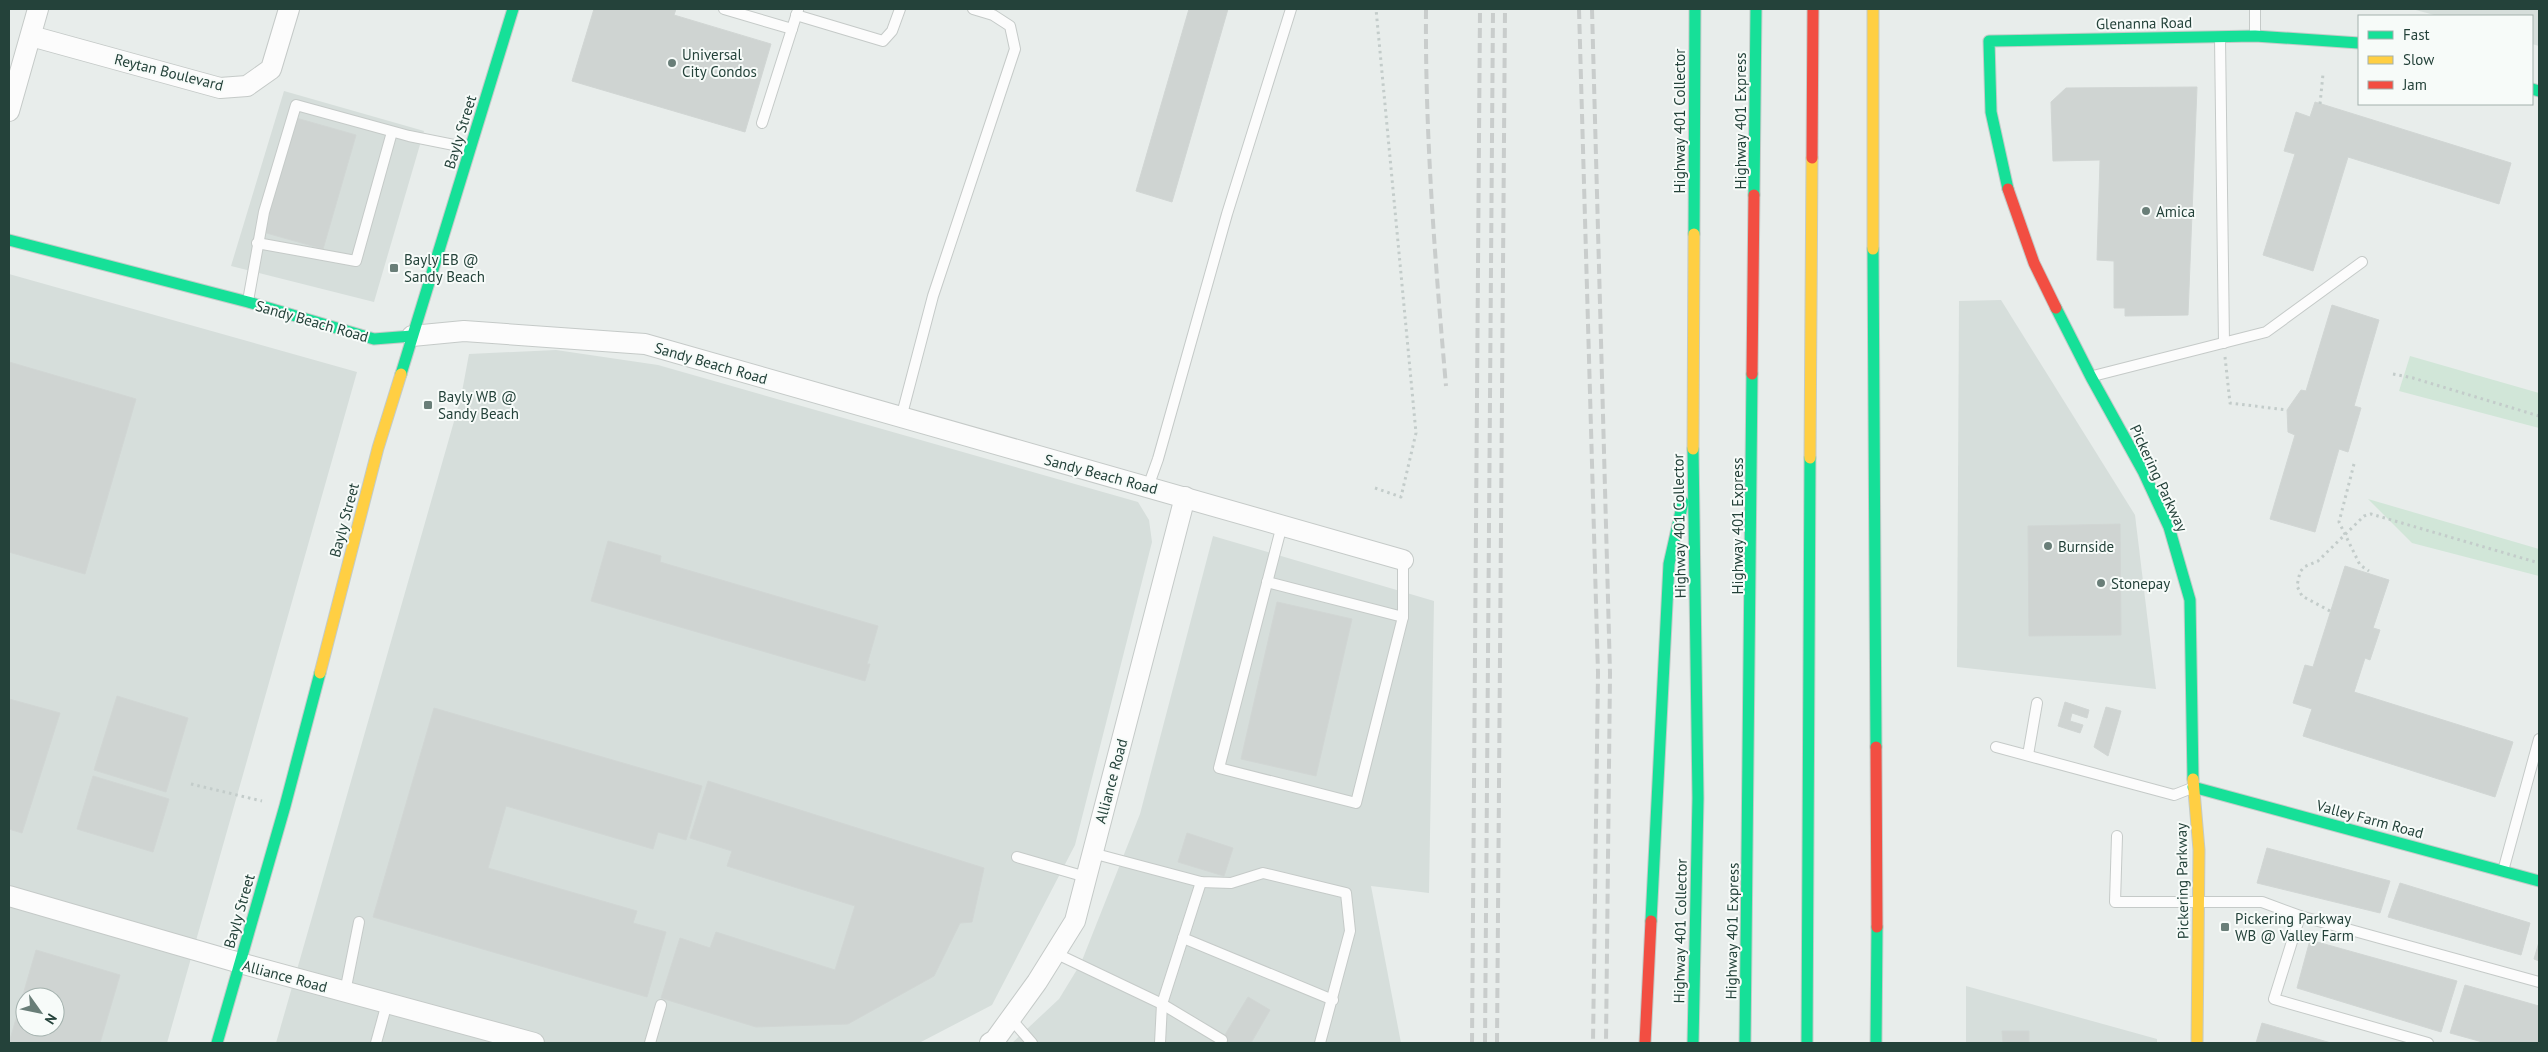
<svg xmlns="http://www.w3.org/2000/svg" width="2548" height="1052" viewBox="0 0 2548 1052" font-family="'PT Sans',sans-serif">
<style>
.built{fill:#d6dedb;fill-rule:evenodd}
.green{fill:#d1e6d8}
.building{fill:#cfd4d2;stroke:#d1d6d4;fill-rule:evenodd}
.lines{fill:none;stroke-linecap:round;stroke-linejoin:round}
.lane-casing{stroke:#c5cac8;stroke-width:12}
.street-casing{stroke:#c5cac8;stroke-width:22}
.fast-casing{stroke:#c3cbc8;stroke-width:13}
.slow-casing{stroke:#c3cbc8;stroke-width:13}
.jam-casing{stroke:#c3cbc8;stroke-width:13}
.path{stroke:#c3ccca;stroke-width:3;stroke-dasharray:2.5 4;stroke-linecap:butt}
.lane{stroke:#fcfcfc;stroke-width:10}
.street{stroke:#fcfcfc;stroke-width:20}
.fast{stroke:#16e098;stroke-width:11}
.slow{stroke:#ffcf43;stroke-width:11}
.jam{stroke:#f24e42;stroke-width:11}
.rail{stroke:#c9cdcc;stroke-width:4;stroke-dasharray:10 5;stroke-linecap:butt}
.poi-dot{fill:#697e78;stroke:#f7fbf9;stroke-width:2}
.labels{text-anchor:middle;dominant-baseline:central;stroke-width:4;stroke-linejoin:round;paint-order:stroke}
.street-label{font-size:15px;fill:#24423a;stroke:#f7fbf9}
.poi-label{font-size:15px;fill:#24423a;stroke:#f7fbf9;text-anchor:start}
</style>
<rect width="100%" height="100%" fill="#e8edeb"/>
<g class="built">
<path d="M 2412,9 L 2539,9 L 2539,46 L 2532,44 L 2532,16 L 2438,16 Z"/>
<path d="M 284,91 L 424,131 L 374,302 L 231,266 Z"/>
<path d="M 9,274 L 357,372 L 167,1043 L 9,1043 ZM 25,997 L 55,997 L 55,1027 L 25,1027 Z"/>
<path d="M 2001,300 L 2135,515 L 2156,689 L 1957,667 L 1959,301 Z"/>
<path d="M 556,350 L 658,365 L 1138,502 L 1149,520 L 1152,542 L 1075,845 L 992,1005 L 919,1043 L 276,1043 L 461,397 L 469,354 Z"/>
<path d="M 1213,536 L 1434,601 L 1429,893 L 1371,886 L 1401,1043 L 1012,1043 L 1059,999 L 1081,963 L 1140,814 Z"/>
<path d="M 1966,986 L 2157,1039 L 2157,1043 L 1966,1043 Z"/>
</g>
<g class="green">
<path d="M 2410,356 L 2539,393 L 2539,428 L 2399,391 Z"/>
<path d="M 2368,499 L 2539,549 L 2539,576 L 2412,543 Z"/>
</g>
<g class="building">
<path d="M 594,9 L 676,9 L 674,15 L 771,44 L 745,132 L 572,81 Z"/>
<path d="M 1189,9 L 1228,9 L 1172,202 L 1136,191 Z"/>
<path d="M 2197,87 L 2188,315 L 2125,316 L 2125,308 L 2114,308 L 2114,261 L 2097,260 L 2100,160 L 2053,161 L 2051,102 L 2066,88 Z"/>
<path d="M 2315,102 L 2511,163 L 2499,204 L 2348,157 L 2313,271 L 2263,255 L 2295,154 L 2284,151 L 2296,112 L 2310,117 Z"/>
<path d="M 296,118 L 356,135 L 323,249 L 263,232 Z"/>
<path d="M 2332,305 L 2379,320 L 2354,406 L 2361,408 L 2348,452 L 2339,449 L 2315,532 L 2270,519 L 2295,435 L 2288,432 L 2287,410 L 2301,390 L 2306,391 Z"/>
<path d="M 9,362 L 136,399 L 85,574 L 9,552 Z"/>
<path d="M 2120,524 L 2121,635 L 2029,636 L 2028,526 Z"/>
<path d="M 608,541 L 661,556 L 660,562 L 878,626 L 867,664 L 870,664 L 865,681 L 591,601 Z"/>
<path d="M 2345,566 L 2389,580 L 2373,628 L 2380,630 L 2370,660 L 2365,658 L 2354,692 L 2513,742 L 2495,797 L 2303,736 L 2312,709 L 2293,703 L 2305,665 L 2313,667 Z"/>
<path d="M 1277,602 L 1352,619 L 1316,776 L 1241,759 Z"/>
<path d="M 117,696 L 188,718 L 166,792 L 94,770 Z"/>
<path d="M 9,699 L 60,713 L 22,833 L 9,829 Z"/>
<path d="M 2065,702 L 2089,710 L 2087,718 L 2072,713 L 2070,721 L 2083,725 L 2080,733 L 2058,726 Z"/>
<path d="M 2106,707 L 2121,711 L 2108,756 L 2094,747 Z"/>
<path d="M 434,708 L 702,786 L 686,840 L 658,832 L 653,849 L 506,806 L 488,868 L 637,911 L 633,923 L 666,932 L 647,997 L 373,917 Z"/>
<path d="M 93,776 L 169,799 L 153,852 L 77,829 Z"/>
<path d="M 708,781 L 984,868 L 972,922 L 960,923 L 934,976 L 848,1024 L 756,1027 L 661,998 L 680,938 L 710,948 L 716,932 L 835,970 L 855,906 L 727,866 L 732,851 L 690,838 Z"/>
<path d="M 1187,833 L 1233,848 L 1224,876 L 1178,862 Z"/>
<path d="M 2267,848 L 2390,881 L 2380,913 L 2257,883 Z"/>
<path d="M 2400,883 L 2530,923 L 2521,955 L 2388,917 Z"/>
<path d="M 2310,940 L 2457,981 L 2441,1032 L 2297,988 Z"/>
<path d="M 2539,942 L 2539,961 L 2534,959 Z"/>
<path d="M 36,950 L 120,975 L 100,1043 L 9,1043 ZM 25,997 L 55,997 L 55,1027 L 25,1027 Z"/>
<path d="M 2465,985 L 2539,1006 L 2539,1043 L 2486,1043 L 2450,1033 Z"/>
<path d="M 1248,997 L 1270,1010 L 1251,1043 L 1220,1043 Z"/>
<path d="M 2262,1023 L 2331,1043 L 2256,1043 Z"/>
<path d="M 2002,1031 L 2029,1031 L 2029,1043 L 2003,1043 Z"/>
</g>
<g class="lines">
<g class="lane-casing">
<g id="lane">
<path d="M 724,9 L 792,29"/>
<path d="M 796,15 L 883,41 L 892,31 L 900,9"/>
<path d="M 2255,35 L 2255,9"/>
<path d="M 2220,38 L 2224,343"/>
<path d="M 762,123 L 798,10"/>
<path d="M 257,243 L 356,261 L 392,132"/>
<path d="M 248,301 L 264,212 L 296,105 L 409,136 L 469,148"/>
<path d="M 2093,376 L 2266,332 L 2362,262"/>
<path d="M 901,418 L 933,296 L 1015,49 L 1010,26 L 993,15 L 973,9"/>
<path d="M 1148,487 L 1158,459 L 1227,214 L 1291,9"/>
<path d="M 1282,525 L 1219,768 L 1356,803 L 1403,617 L 1403,560"/>
<path d="M 1267,582 L 1403,617"/>
<path d="M 1996,747 L 2174,795 L 2192,788"/>
<path d="M 2028,755 L 2037,703"/>
<path d="M 2117,836 L 2115,902 L 2262,902 L 2300,916 L 2539,982"/>
<path d="M 1092,853 L 1201,882 L 1231,883 L 1263,873 L 1346,893 L 1350,931 L 1320,1043"/>
<path d="M 1017,857 L 1086,877"/>
<path d="M 2503,871 L 2539,739"/>
<path d="M 2300,916 L 2274,999 L 2428,1043"/>
<path d="M 1183,938 L 1333,1000"/>
<path d="M 1055,953 L 1162,1004 L 1222,1040"/>
<path d="M 345,992 L 359,922"/>
<path d="M 1011,1019 L 1032,1043"/>
<path d="M 376,1043 L 387,1003"/>
<path d="M 650,1043 L 661,1005"/>
<path d="M 1160,1043 L 1162,1004 L 1201,882"/>
</g>
</g>
<g class="street-casing">
<g id="street">
<path d="M 31,36 L 220,88 L 247,86 L 271,69 L 289,9"/>
<path d="M 9,111 L 38,9"/>
<path d="M 412,336 L 464,331 L 645,344 L 1403,560"/>
<path d="M 9,896 L 240,963 L 534,1043"/>
<path d="M 990,1043 L 995,1040 L 1037,982 L 1075,921 L 1185,497"/>
</g>
</g>
<g class="fast-casing">
<g id="fast">
<path d="M 2532,89 L 2539,91"/>
<path d="M 2008,189 L 1991,112 L 1989,41 L 2255,36 L 2359,43"/>
<path d="M 1754,195 L 1756,9"/>
<path d="M 1694,234 L 1695,9"/>
<path d="M 9,240 L 248,302 L 374,339 L 412,336"/>
<path d="M 1873,249 L 1876,747"/>
<path d="M 2056,308 L 2091,377 L 2143,471 L 2169,527 L 2190,600 L 2193,779"/>
<path d="M 401,374 L 513,9"/>
<path d="M 2193,787 L 2539,881"/>
<path d="M 1651,921 L 1669,564 L 1683,502"/>
<path d="M 217,1043 L 285,806 L 320,673"/>
<path d="M 1693,1043 L 1698,798 L 1693,449"/>
<path d="M 1745,1043 L 1752,374"/>
<path d="M 1807,1043 L 1810,458"/>
<path d="M 1876,1043 L 1877,927"/>
</g>
</g>
<g class="slow-casing">
<g id="slow">
<path d="M 1873,249 L 1873,9"/>
<path d="M 1693,449 L 1694,234"/>
<path d="M 1810,458 L 1812,158"/>
<path d="M 320,673 L 378,448 L 401,374"/>
<path d="M 2193,779 L 2199,850 L 2197,1043"/>
</g>
</g>
<g class="jam-casing">
<g id="jam">
<path d="M 1812,158 L 1813,9"/>
<path d="M 2008,189 L 2034,263 L 2056,308"/>
<path d="M 1752,374 L 1754,195"/>
<path d="M 1876,747 L 1877,927"/>
<path d="M 1645,1043 L 1651,921"/>
</g>
</g>
<g class="path">
<path d="M 2320,104 L 2323,74"/>
<path d="M 2225,357 L 2230,403 L 2287,410"/>
<path d="M 2393,374 L 2413,378 L 2539,416"/>
<path d="M 2354,464 L 2339,522 L 2360,565 L 2369,571"/>
<path d="M 1375,488 L 1401,497 L 1416,433 L 1376,9"/>
<path d="M 2125,586 L 2150,585"/>
<path d="M 2330,611 L 2302,596 L 2297,586 L 2300,572 L 2304,567 L 2318,561 L 2364,516 L 2371,514 L 2539,563"/>
<path d="M 191,784 L 262,801"/>
</g>
<use href="#lane" class="lane"/>
<use href="#street" class="street"/>
<use href="#fast" class="fast"/>
<use href="#slow" class="slow"/>
<use href="#jam" class="jam"/>
<g class="rail">
<path d="M 1426,9 C 1425,135 1435,260 1446,386"/>
<path d="M 1579,9 L 1598,673 L 1593,1043"/>
<path d="M 1592,9 L 1610,673 L 1606,1043"/>
<path d="M 1472,1043 L 1480,9"/>
<path d="M 1485,1043 L 1493,9"/>
<path d="M 1497,1043 L 1505,9"/>
</g>
</g>
<g class="poi-dot">
<circle cx="672" cy="63" r="5"/>
<circle cx="2146" cy="211" r="5"/>
<rect x="389" y="263" width="10" height="10" rx="2.5"/>
<rect x="423" y="400" width="10" height="10" rx="2.5"/>
<circle cx="2048" cy="546" r="5"/>
<circle cx="2101" cy="583" r="5"/>
<rect x="2220" y="922" width="10" height="10" rx="2.5"/>
</g>
<g class="labels">
<g class="street-label">
<text transform="translate(2144 23) rotate(-1)">Glenanna Road</text>
<text transform="translate(169 72) rotate(14)">Reytan Boulevard</text>
<text transform="translate(1679 121) rotate(-90)">Highway 401 Collector</text>
<text transform="translate(1740 121) rotate(-90)">Highway 401 Express</text>
<text transform="translate(460 132) rotate(-73)">Bayly Street</text>
<text transform="translate(312 321) rotate(16)">Sandy Beach Road</text>
<text transform="translate(711 363) rotate(16)">Sandy Beach Road</text>
<text transform="translate(1101 474) rotate(15)">Sandy Beach Road</text>
<text transform="translate(2159 478) rotate(65)">Pickering Parkway</text>
<text transform="translate(344 520) rotate(-75)">Bayly Street</text>
<text transform="translate(1679 526) rotate(-91)">Highway 401 Collector</text>
<text transform="translate(1737 526) rotate(-90)">Highway 401 Express</text>
<text transform="translate(1111 781) rotate(-75)">Alliance Road</text>
<text transform="translate(2370 819) rotate(15)">Valley Farm Road</text>
<text transform="translate(2182 881) rotate(-91)">Pickering Parkway</text>
<text transform="translate(239 911) rotate(-74)">Bayly Street</text>
<text transform="translate(1680 931) rotate(-89)">Highway 401 Collector</text>
<text transform="translate(1732 931) rotate(-89)">Highway 401 Express</text>
<text transform="translate(285 976) rotate(15)">Alliance Road</text>
</g>
<g class="poi-label">
<text x="682" y="54">Universal<tspan x="682" dy="17">City Condos</tspan></text>
<text x="2156" y="211">Amica</text>
<text x="404" y="259">Bayly EB @<tspan x="404" dy="17">Sandy Beach</tspan></text>
<text x="438" y="396">Bayly WB @<tspan x="438" dy="17">Sandy Beach</tspan></text>
<text x="2058" y="546">Burnside</text>
<text x="2111" y="583">Stonepay</text>
<text x="2235" y="918">Pickering Parkway<tspan x="2235" dy="17">WB @ Valley Farm</tspan></text>
</g>
</g>
<rect width="2548" height="1052" fill="none" stroke="#24423a" stroke-width="20"/>
<rect x="2358" y="15" width="175" height="90" fill="#f7fbf9" stroke="#a3b1ad"/>
<rect x="2368" y="31" width="25" height="8" fill="#16e098" stroke="#a3b1ad"/>
<text x="2403" y="40" font-size="15" fill="#24423a">Fast</text>
<rect x="2368" y="56" width="25" height="8" fill="#ffcf43" stroke="#a3b1ad"/>
<text x="2403" y="65" font-size="15" fill="#24423a">Slow</text>
<rect x="2368" y="81" width="25" height="8" fill="#f24e42" stroke="#a3b1ad"/>
<text x="2403" y="90" font-size="15" fill="#24423a">Jam</text>
<g transform="translate(40 1012) rotate(123)"><circle r="24" fill="#f7fbf9" stroke="#a3b1ad"/>
<path d="M0-4L9 19L0 12L-9 19Z" fill="#697e78"/>
<text y="-8" font-size="14" font-weight="bold" text-anchor="middle" fill="#24423a">N</text>
</g>
</svg>
